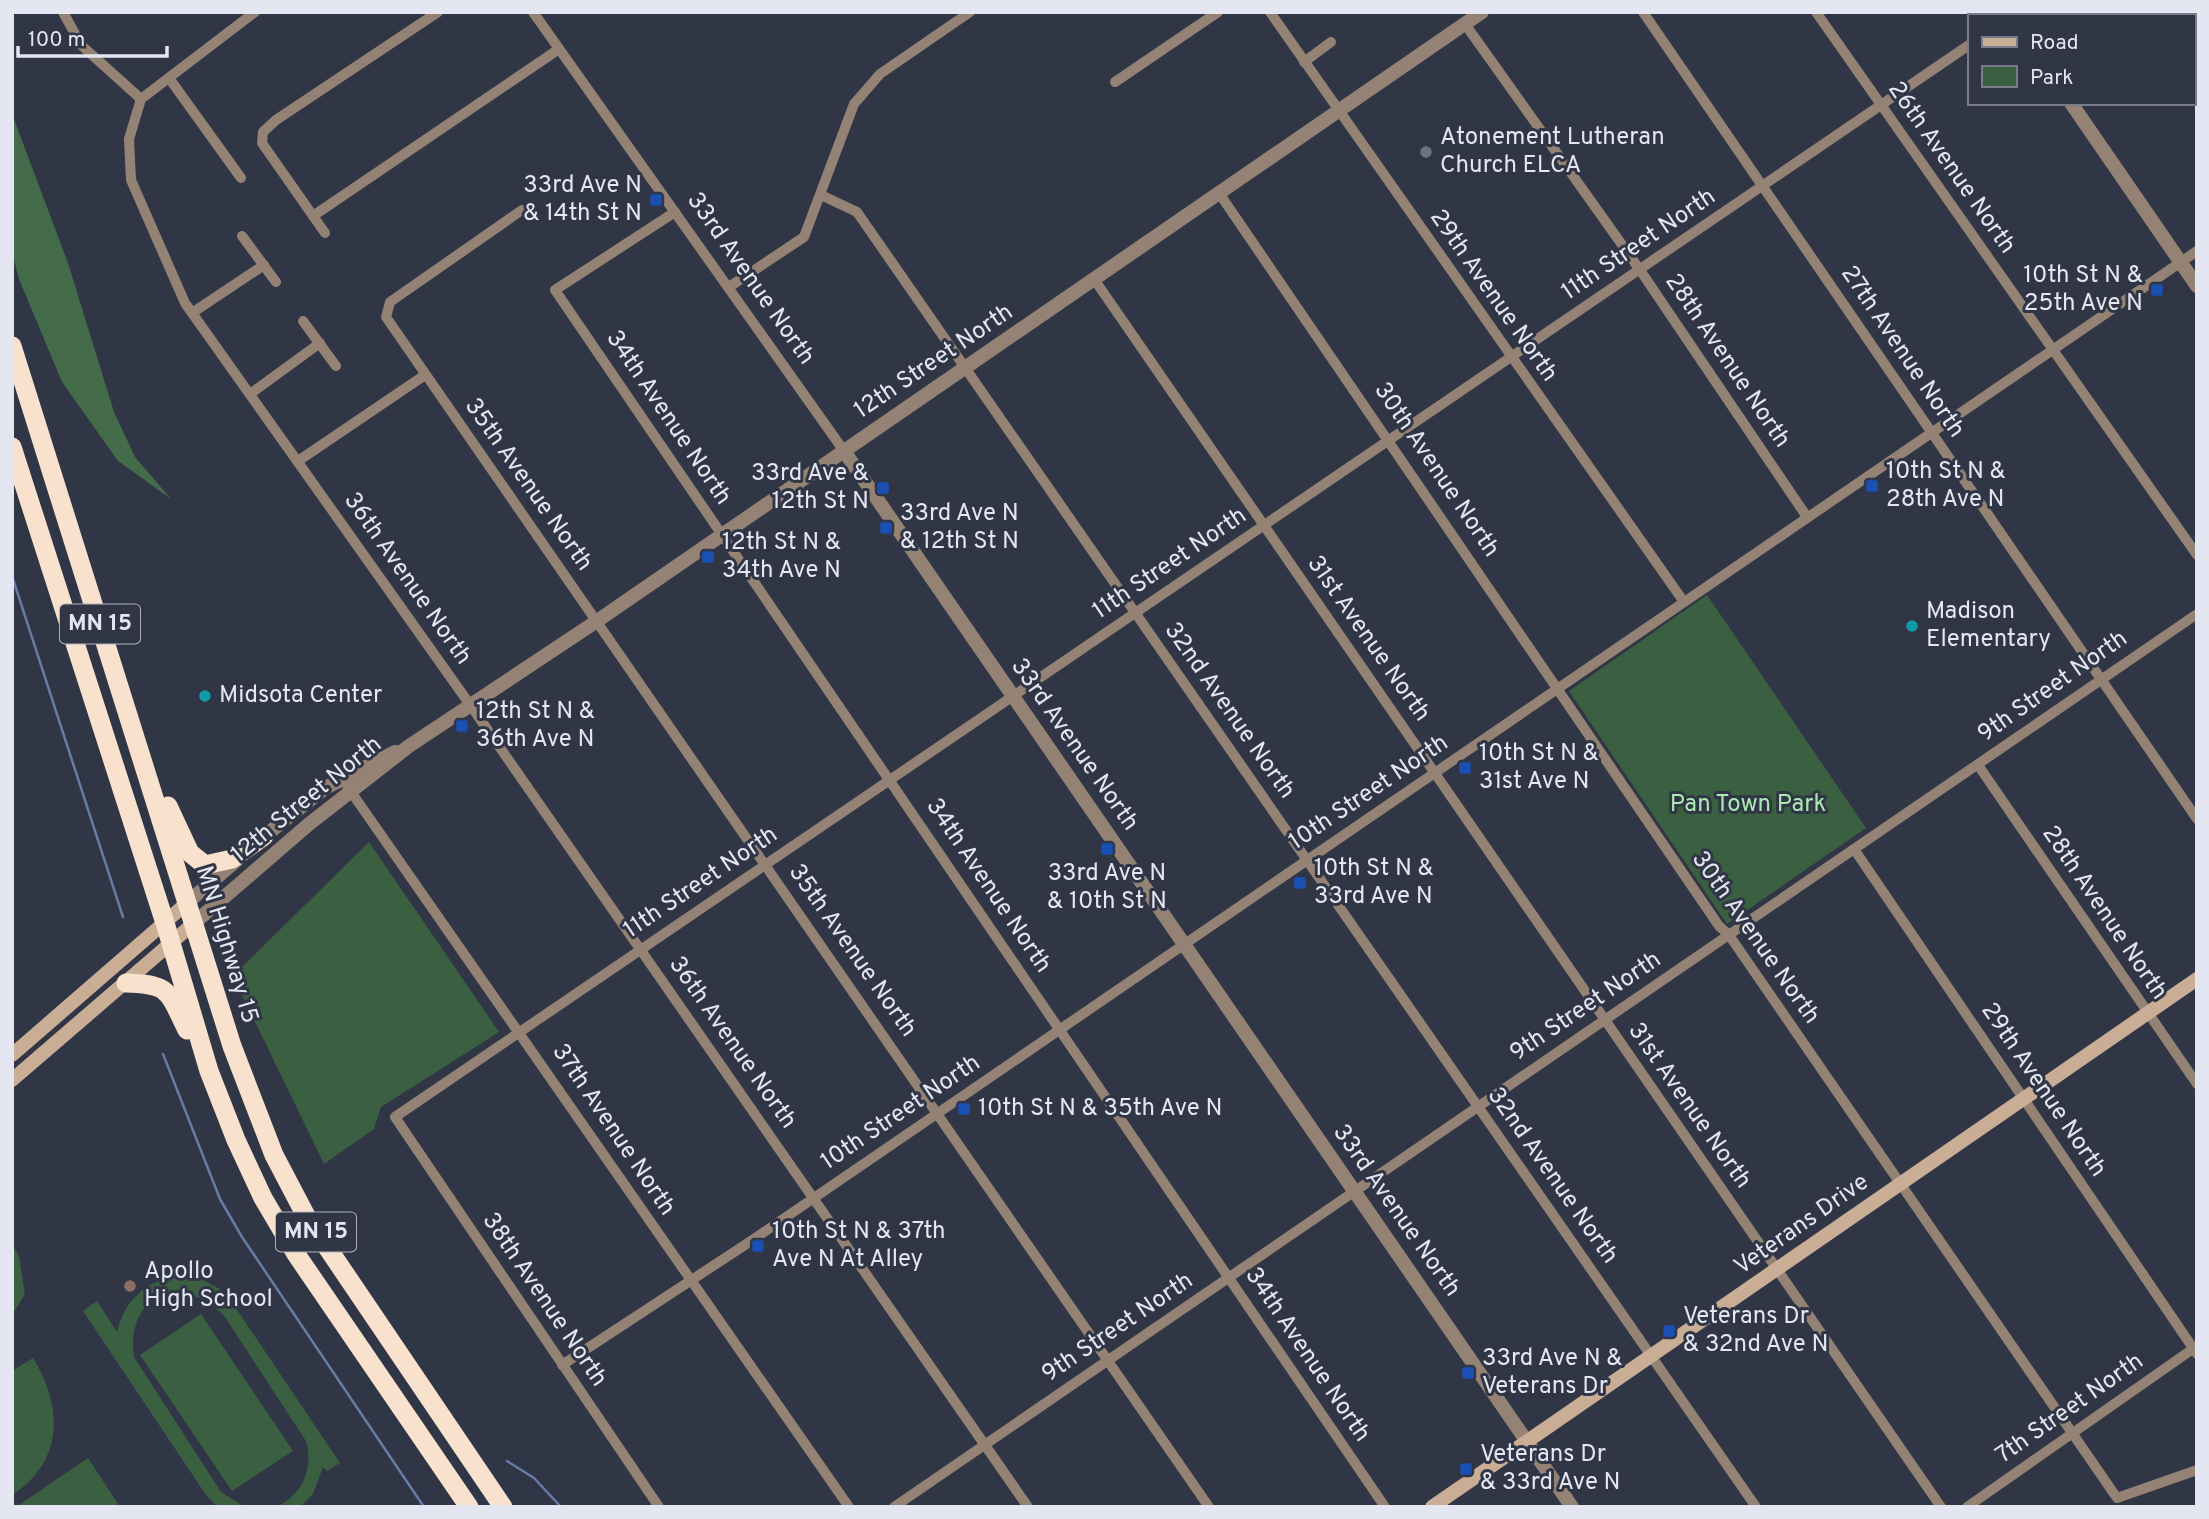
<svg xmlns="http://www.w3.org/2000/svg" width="2209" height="1519" viewBox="0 0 2209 1519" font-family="Overpass,sans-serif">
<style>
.green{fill:#3b6041}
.forest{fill:#446b4a}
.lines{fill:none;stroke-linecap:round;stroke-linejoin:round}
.stream{stroke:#667ca5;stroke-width:2.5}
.minor{stroke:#948374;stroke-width:10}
.tertiary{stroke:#948374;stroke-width:14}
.secondary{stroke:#c9ae95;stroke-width:14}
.trunk{stroke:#f8e2ce;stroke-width:19}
.worship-dot{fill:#6b7280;stroke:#313646;stroke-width:2.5}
.transit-dot{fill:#1a4fb4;stroke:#313646;stroke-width:2.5}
.culture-dot{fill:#0f9aa8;stroke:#313646;stroke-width:2.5}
.education-dot{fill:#8d6e63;stroke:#313646;stroke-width:2.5}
.labels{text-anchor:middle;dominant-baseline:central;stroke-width:6;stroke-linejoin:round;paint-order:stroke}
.shield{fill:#313646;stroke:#aeb2be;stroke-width:2}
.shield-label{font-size:23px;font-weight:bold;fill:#e4e7f2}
.poi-label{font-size:24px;fill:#e4e7f2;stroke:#313646;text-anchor:start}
.street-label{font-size:24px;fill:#e4e7f2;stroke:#313646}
.park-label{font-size:24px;fill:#abe9b3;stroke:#313646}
</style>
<rect width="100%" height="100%" fill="#313646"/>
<g class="green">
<path d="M 1707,595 L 1866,828 L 1727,924 L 1569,691 Z"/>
<path d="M 369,842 L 499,1032 L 381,1107 L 374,1129 L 324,1164 L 233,976 Z"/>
<path d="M 12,1244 L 19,1256 L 25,1294 L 12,1315 Z"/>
<path d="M 177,1275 L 198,1277 L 225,1292 L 340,1463 L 327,1471 L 323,1467 L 313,1494 L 300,1507 L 275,1507 C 302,1497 314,1468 306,1441 L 225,1317 C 184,1272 125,1293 134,1357 L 221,1492 L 245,1507 L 217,1507 L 204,1492 L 83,1311 L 97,1301 L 117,1332 C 125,1299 145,1283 177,1275 Z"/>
<path d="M 201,1314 L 293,1451 L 232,1491 L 140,1355 Z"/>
<path d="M 33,1358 C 63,1407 64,1461 12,1495 L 12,1371 Z"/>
<path d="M 88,1458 L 120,1507 L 16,1507 Z"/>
</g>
<path class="forest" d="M 12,114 L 68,263 L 114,412 L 135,457 L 171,499 L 118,461 L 62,382 L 19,279 L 12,252 Z"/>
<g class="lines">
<g class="stream">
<path d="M 12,576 L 123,917"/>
<path d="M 163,1054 L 220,1199 L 242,1237 L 424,1507"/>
<path d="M 507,1461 L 534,1478 L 561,1507"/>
</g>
<g class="minor">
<path d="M 63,12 L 81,45 L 141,99"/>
<path d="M 255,12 L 141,99 L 129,139 L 131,180 L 185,303 L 478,716 L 1028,1507"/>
<path d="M 533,12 L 844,451"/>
<path d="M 1270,12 L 1684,602"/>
<path d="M 1643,12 L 2197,819"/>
<path d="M 1816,12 L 2197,555"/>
<path d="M 1465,24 L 1640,270 L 1807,517"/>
<path d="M 1304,62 L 1331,42"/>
<path d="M 169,78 L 241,178"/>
<path d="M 1115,82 L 1218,12"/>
<path d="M 1219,193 L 1719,926 L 1729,935 L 2117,1498 L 2197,1470"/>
<path d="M 821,195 L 857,212 L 1756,1507"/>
<path d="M 522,210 L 390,302 L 386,317 L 1209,1507"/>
<path d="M 675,212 L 555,290 L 1385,1507"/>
<path d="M 313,216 L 559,49"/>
<path d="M 325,233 L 262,143 L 263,132 L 276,120 L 438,12"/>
<path d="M 242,236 L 276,282"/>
<path d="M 1094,279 L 1941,1507"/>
<path d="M 729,287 L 804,237 L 854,104 L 880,74 L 970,12"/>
<path d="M 192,313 L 264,265"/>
<path d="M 303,321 L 336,366"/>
<path d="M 250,394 L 320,343"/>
<path d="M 298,461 L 425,375"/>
<path d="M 1978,765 L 2197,1084"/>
<path d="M 347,786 L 849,1507"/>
<path d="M 1854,849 L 2197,1354"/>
<path d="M 562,1365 L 751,1241 L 2197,251"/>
<path d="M 659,1507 L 395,1117 L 1969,45"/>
<path d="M 894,1507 L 2197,614"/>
<path d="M 1967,1507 L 2197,1346"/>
</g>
<g class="tertiary">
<path d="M 2008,12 L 2010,16"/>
<path d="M 2071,103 L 2197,286"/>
<path d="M 844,451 L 1572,1507"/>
<path d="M 257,842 L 325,788 L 395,752"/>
<path d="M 187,903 L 237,860"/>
<path d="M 193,924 L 309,824 L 409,746 L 597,621 L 1482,12"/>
</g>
<g class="secondary">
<path d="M 12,1055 L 187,903"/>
<path d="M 12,1080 L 193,924"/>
<path d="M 1432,1507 L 2197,979"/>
</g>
<g class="trunk">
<path d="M 12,346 L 232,1046 L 274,1155 L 306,1216 L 503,1507"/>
<path d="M 12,447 L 165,923 L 209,1071 L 236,1140 L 263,1198 L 296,1254 L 469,1507"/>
<path d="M 168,806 L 190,853 L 205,865 L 232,859 L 264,836"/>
<path d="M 126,983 C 171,984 168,992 187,1030"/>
</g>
</g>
<circle class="worship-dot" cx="1426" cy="152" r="7"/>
<g class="transit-dot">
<rect x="649" y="193" width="14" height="14" rx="3.5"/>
<rect x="2150" y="283" width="14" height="14" rx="3.5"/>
<rect x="1865" y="479" width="14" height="14" rx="3.5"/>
<rect x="876" y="481" width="14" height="14" rx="3.5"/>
<rect x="879" y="521" width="14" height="14" rx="3.5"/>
<rect x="701" y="550" width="14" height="14" rx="3.5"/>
<rect x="455" y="719" width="14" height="14" rx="3.5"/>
<rect x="1458" y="761" width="14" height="14" rx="3.5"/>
<rect x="1100" y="842" width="14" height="14" rx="3.5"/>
<rect x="1293" y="876" width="14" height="14" rx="3.5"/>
<rect x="957" y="1102" width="14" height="14" rx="3.5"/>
<rect x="751" y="1239" width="14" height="14" rx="3.5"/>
<rect x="1662" y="1324" width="14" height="14" rx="3.5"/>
<rect x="1461" y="1366" width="14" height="14" rx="3.5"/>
<rect x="1459" y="1462" width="14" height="14" rx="3.5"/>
</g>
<g class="culture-dot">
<circle cx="1912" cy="626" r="7"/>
<circle cx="205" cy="696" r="7"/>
</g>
<circle class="education-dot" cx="130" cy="1286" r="7"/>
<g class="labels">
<g class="shield">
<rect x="60" y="604.5" width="80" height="39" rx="5"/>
<rect x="276" y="1212.5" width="80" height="39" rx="5"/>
</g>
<g class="shield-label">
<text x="100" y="624">MN 15</text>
<text x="316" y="1232">MN 15</text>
</g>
<g class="poi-label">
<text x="1440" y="138">Atonement Lutheran<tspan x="1440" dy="28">Church ELCA</tspan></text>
<text x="642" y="186" text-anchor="end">33rd Ave N<tspan x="642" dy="28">&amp; 14th St N</tspan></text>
<text x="2143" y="276" text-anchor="end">10th St N &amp;<tspan x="2143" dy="28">25th Ave N</tspan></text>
<text x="1886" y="472">10th St N &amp;<tspan x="1886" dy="28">28th Ave N</tspan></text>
<text x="869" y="474" text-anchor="end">33rd Ave &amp;<tspan x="869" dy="28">12th St N</tspan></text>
<text x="900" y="514">33rd Ave N<tspan x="900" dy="28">&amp; 12th St N</tspan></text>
<text x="722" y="543">12th St N &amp;<tspan x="722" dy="28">34th Ave N</tspan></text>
<text x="1926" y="612">Madison<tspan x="1926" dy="28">Elementary</tspan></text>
<text x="219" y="696">Midsota Center</text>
<text x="476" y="712">12th St N &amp;<tspan x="476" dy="28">36th Ave N</tspan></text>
<text x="1479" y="754">10th St N &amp;<tspan x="1479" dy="28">31st Ave N</tspan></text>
<text x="1314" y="869">10th St N &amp;<tspan x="1314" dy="28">33rd Ave N</tspan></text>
<text x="1107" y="874" text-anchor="middle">33rd Ave N<tspan x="1107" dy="28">&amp; 10th St N</tspan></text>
<text x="978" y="1109">10th St N &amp; 35th Ave N</text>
<text x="772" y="1232">10th St N &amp; 37th<tspan x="772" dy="28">Ave N At Alley</tspan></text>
<text x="144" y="1272">Apollo<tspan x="144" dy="28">High School</tspan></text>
<text x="1683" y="1317">Veterans Dr<tspan x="1683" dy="28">&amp; 32nd Ave N</tspan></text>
<text x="1482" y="1359">33rd Ave N &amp;<tspan x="1482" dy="28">Veterans Dr</tspan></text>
<text x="1480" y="1455">Veterans Dr<tspan x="1480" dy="28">&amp; 33rd Ave N</tspan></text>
</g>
<g class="street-label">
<text transform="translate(1951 168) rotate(55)">26th Avenue North</text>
<text transform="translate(1639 245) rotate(-34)">11th Street North</text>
<text transform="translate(750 279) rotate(55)">33rd Avenue North</text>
<text transform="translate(1493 296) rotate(55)">29th Avenue North</text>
<text transform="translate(1902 352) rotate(56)">27th Avenue North</text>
<text transform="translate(1727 361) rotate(56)">28th Avenue North</text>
<text transform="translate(934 362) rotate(-34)">12th Street North</text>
<text transform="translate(668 418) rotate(56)">34th Avenue North</text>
<text transform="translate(1436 470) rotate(56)">30th Avenue North</text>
<text transform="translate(528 485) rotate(55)">35th Avenue North</text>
<text transform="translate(1170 564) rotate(-34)">11th Street North</text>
<text transform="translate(407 579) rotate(55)">36th Avenue North</text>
<text transform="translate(1368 639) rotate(55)">31st Avenue North</text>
<text transform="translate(2053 687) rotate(-35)">9th Street North</text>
<text transform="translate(1229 711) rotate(55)">32nd Avenue North</text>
<text transform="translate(1074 745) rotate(55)">33rd Avenue North</text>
<text transform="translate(1369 793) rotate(-34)">10th Street North</text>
<text transform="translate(307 800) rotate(-39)">12th Street North</text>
<text transform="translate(701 883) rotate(-34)">11th Street North</text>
<text transform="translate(988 886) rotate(56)">34th Avenue North</text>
<text transform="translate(2104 913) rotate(56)">28th Avenue North</text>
<text transform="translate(1755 938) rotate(55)">30th Avenue North</text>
<text transform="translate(226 945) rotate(73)">MN Highway 15</text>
<text transform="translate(852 951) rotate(55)">35th Avenue North</text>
<text transform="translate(1586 1007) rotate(-34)">9th Street North</text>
<text transform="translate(732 1043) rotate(55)">36th Avenue North</text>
<text transform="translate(2043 1090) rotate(56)">29th Avenue North</text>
<text transform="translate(1689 1106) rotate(55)">31st Avenue North</text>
<text transform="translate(901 1113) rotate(-34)">10th Street North</text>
<text transform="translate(613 1130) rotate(56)">37th Avenue North</text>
<text transform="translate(1552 1176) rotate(55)">32nd Avenue North</text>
<text transform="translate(1396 1211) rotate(55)">33rd Avenue North</text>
<text transform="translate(1802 1225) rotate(-35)">Veterans Drive</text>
<text transform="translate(544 1300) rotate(56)">38th Avenue North</text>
<text transform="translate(1118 1328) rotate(-34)">9th Street North</text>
<text transform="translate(1307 1355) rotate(56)">34th Avenue North</text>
<text transform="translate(2070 1409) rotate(-35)">7th Street North</text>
</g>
<g class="park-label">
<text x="1748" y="805">Pan Town Park</text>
</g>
</g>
<rect width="2209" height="1519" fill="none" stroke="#e4e7f2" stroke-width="28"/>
<rect x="1968" y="14" width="228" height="91" fill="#313646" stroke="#797d8b" stroke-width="2"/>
<rect x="1982" y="37" width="35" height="10" fill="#c9ae95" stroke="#797d8b" stroke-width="2"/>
<text x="2030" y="49" font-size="21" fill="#e4e7f2">Road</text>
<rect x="1982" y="66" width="35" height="21" fill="#3b6041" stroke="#797d8b" stroke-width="2"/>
<text x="2030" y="84" font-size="21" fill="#e4e7f2">Park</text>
<path d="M18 46v10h149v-10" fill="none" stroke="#e4e7f2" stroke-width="3.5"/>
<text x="28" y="46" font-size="21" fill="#e4e7f2" stroke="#313646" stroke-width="5" paint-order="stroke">100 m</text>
</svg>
